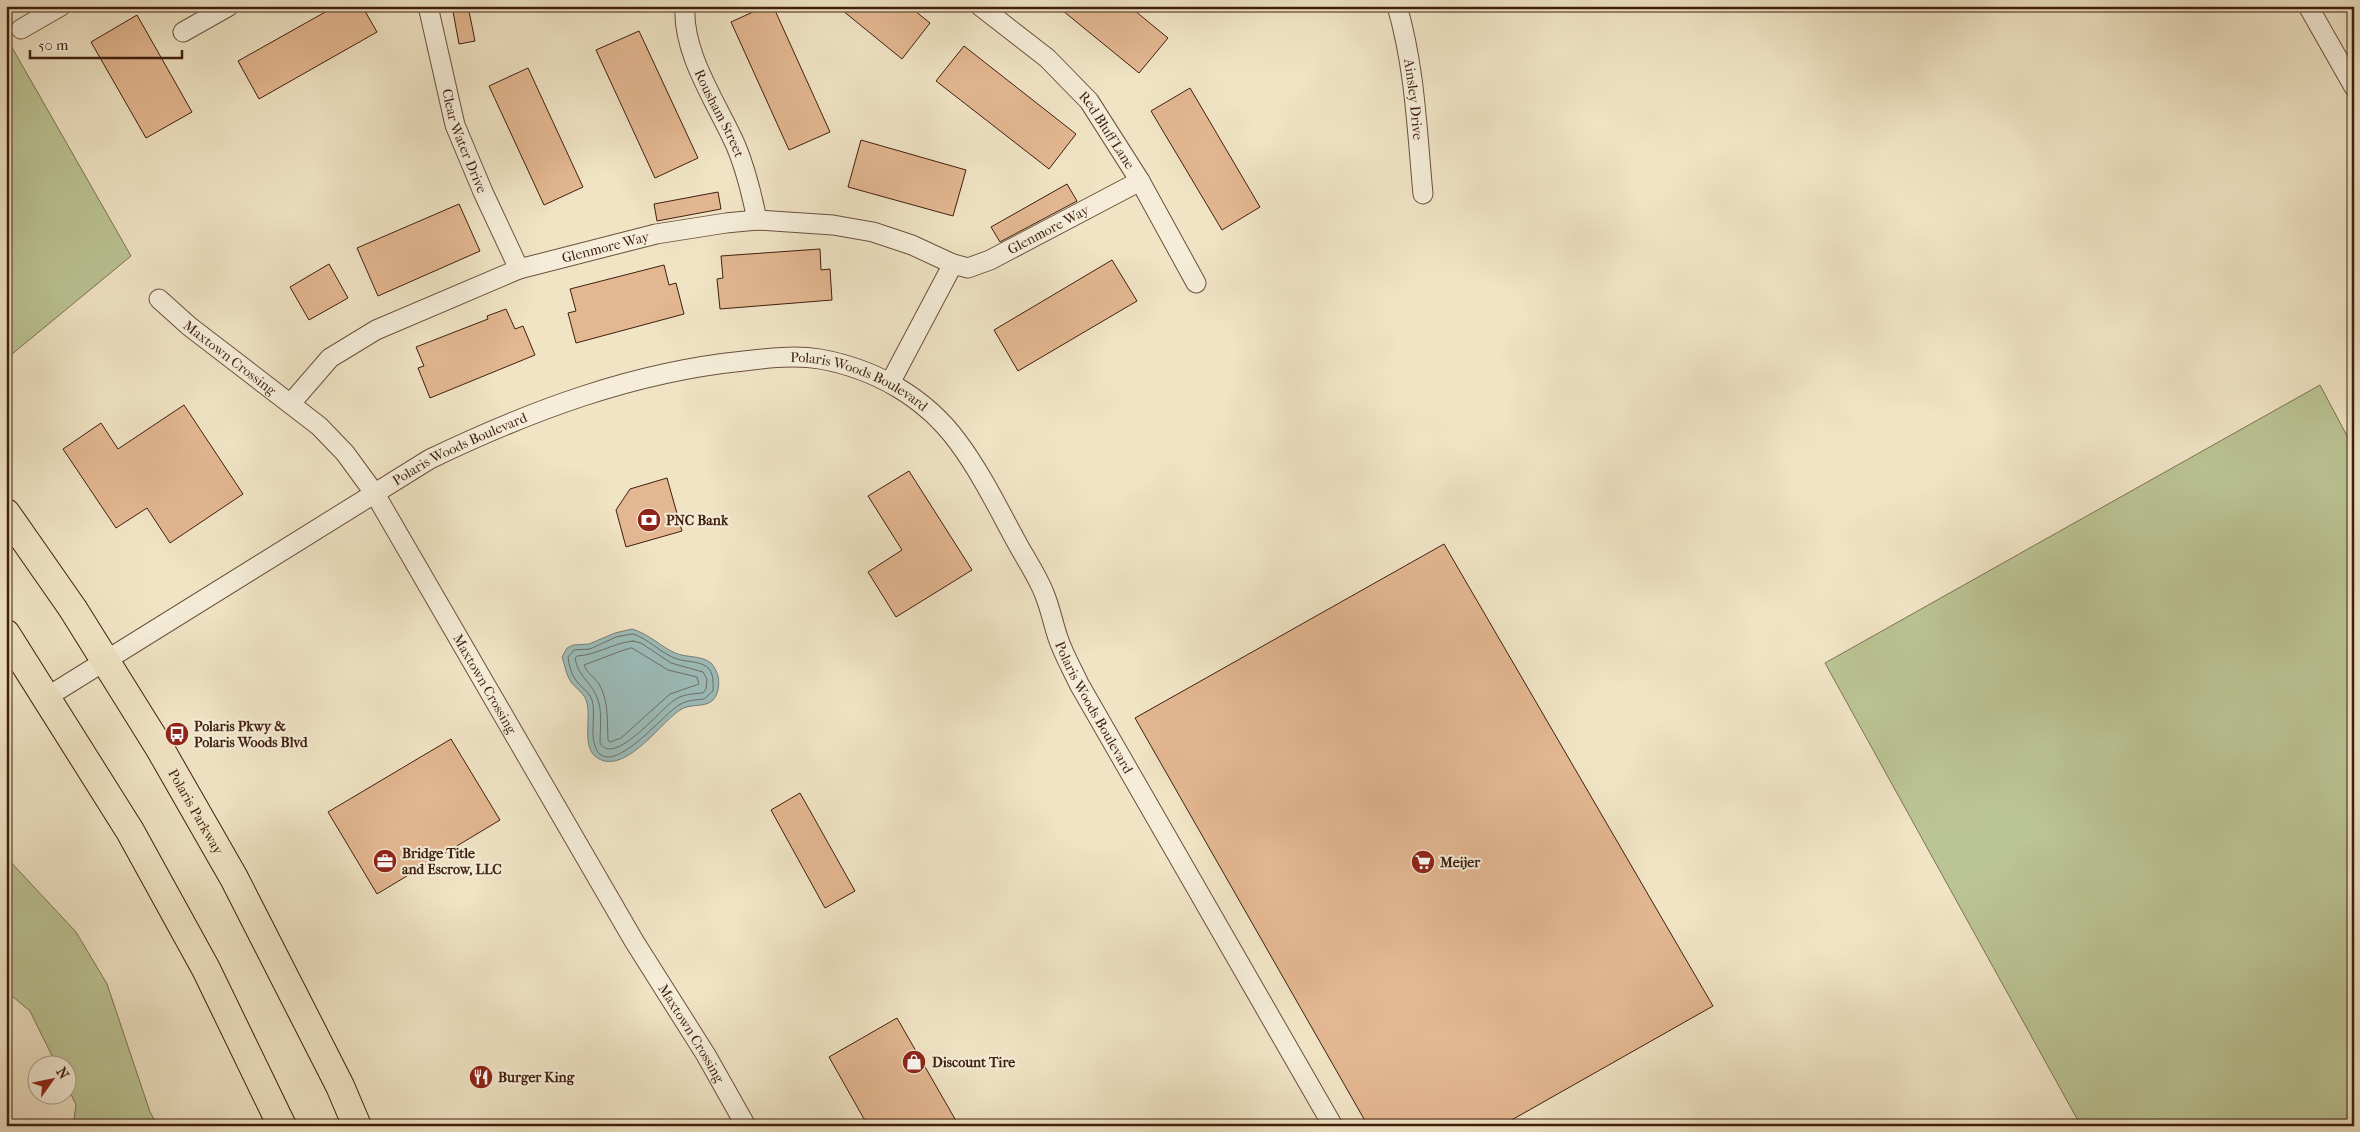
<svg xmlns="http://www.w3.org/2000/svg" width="2360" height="1132" viewBox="0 0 2360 1132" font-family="'IM FELL French Canon',serif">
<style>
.green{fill:#bbc494;stroke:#7d7251}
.water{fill:#9cbdbb;stroke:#777e76}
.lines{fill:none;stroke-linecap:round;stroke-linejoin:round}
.shore{stroke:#6e6e64;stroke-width:1}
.building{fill:#e3b791;stroke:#3f1f0e}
.street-casing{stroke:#6b503c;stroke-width:21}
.primary-casing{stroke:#3f1f0e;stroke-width:30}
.street{stroke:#f5edd9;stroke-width:19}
.primary{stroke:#f0e4c5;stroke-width:28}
.labels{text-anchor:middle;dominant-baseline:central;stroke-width:4;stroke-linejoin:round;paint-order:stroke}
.street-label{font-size:14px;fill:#3f1f0e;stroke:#f5edd9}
.poi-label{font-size:14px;font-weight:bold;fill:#3f1f0e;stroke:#f5edd9;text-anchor:start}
</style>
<rect width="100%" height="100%" fill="#f0e4c5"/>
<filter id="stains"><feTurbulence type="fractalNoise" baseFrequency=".004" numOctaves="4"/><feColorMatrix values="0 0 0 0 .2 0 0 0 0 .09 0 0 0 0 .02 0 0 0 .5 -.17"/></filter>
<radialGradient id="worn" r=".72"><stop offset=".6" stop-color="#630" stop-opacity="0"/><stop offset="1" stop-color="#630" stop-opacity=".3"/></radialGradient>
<g class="green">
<path d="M 6,37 L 131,256 L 6,359 Z"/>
<path d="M 2320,385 L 2354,449 L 2354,1126 L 2081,1126 L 1825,663 Z"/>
<path d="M 6,857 L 76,932 L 107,984 L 150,1112 L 158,1126 L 73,1126 L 76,1105 L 68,1088 L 68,1064 L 56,1064 L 30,1011 L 6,991 Z"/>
</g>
<path class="water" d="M 632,629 C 649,634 660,646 675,653 C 687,658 701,655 711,663 C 714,666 717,672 718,676 C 720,684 718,696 712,701 C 703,708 690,703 680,710 C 659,724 624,777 596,757 C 582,747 591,718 587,703 C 585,693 576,689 571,682 C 566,674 565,666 562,657 L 567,648 L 573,645 L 589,644 L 615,633 Z"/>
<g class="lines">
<g class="shore">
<path d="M 633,634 C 649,639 660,653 677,659 C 686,662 703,661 709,669 C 714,675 713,684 713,691 L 704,699 C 695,700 687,700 679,705 C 665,712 608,784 595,746 C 590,732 596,714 592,700 C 589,691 580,687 575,679 C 571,673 569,665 568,657 L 574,650 L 590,649 L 616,637 Z"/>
<path d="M 633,641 L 641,643 L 671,663 L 703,672 L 707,679 L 706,689 L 703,693 C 692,694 682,694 673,701 C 660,710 614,767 600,743 C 600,728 603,709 596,695 C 589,680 578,676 575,658 L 577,656 C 597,655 613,643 633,641 Z"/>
<path d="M 632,648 L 668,670 L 697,677 L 699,684 L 670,694 L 621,738 L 610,742 L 608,740 C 607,721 609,701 599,684 C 594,677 587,673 584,665 L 621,651 Z"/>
</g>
</g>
<g class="building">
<path d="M 336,6 L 362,6 L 377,32 L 259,99 L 238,61 Z"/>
<path d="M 452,6 L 468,6 L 475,41 L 459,44 Z"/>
<path d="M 766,6 L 773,6 L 830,132 L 789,150 L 731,22 Z"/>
<path d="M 837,6 L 909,6 L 930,23 L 902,59 Z"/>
<path d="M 1057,6 L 1129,6 L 1168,38 L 1139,73 Z"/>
<path d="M 137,15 L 192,112 L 146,138 L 91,42 Z"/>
<path d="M 639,31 L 698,158 L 655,178 L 596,50 Z"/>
<path d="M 964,46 L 1076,134 L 1049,169 L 936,81 Z"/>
<path d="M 528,68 L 583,187 L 544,205 L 489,86 Z"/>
<path d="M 1190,88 L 1260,207 L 1222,230 L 1151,111 Z"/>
<path d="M 861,140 L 966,170 L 953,216 L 848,187 Z"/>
<path d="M 1067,184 L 1077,201 L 1000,242 L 991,227 Z"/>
<path d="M 718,192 L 721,209 L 657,221 L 654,204 Z"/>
<path d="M 459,204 L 480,251 L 378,296 L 357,248 Z"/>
<path d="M 820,249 L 821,270 L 830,269 L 832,300 L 720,309 L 717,279 L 723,278 L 721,256 Z"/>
<path d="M 1112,260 L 1137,301 L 1018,371 L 994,330 Z"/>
<path d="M 329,264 L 348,298 L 309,320 L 290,287 Z"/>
<path d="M 664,265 L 669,285 L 676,283 L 684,314 L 576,343 L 568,313 L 576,311 L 570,289 Z"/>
<path d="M 506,309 L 515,329 L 523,326 L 535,355 L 430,398 L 418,368 L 424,366 L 416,347 L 488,319 L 487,316 Z"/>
<path d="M 184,405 L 243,494 L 170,543 L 147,508 L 116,528 L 63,449 L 101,423 L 118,449 Z"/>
<path d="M 909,471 L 972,570 L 896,617 L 868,572 L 902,550 L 868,496 Z"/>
<path d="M 667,478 L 682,531 L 626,547 L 616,510 L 630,489 Z"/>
<path d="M 1444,544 L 1713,1006 L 1501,1126 L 1368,1126 L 1135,718 Z"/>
<path d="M 451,739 L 500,820 L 377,894 L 328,812 Z"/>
<path d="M 800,793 L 855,891 L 825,908 L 771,810 Z"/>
<path d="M 897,1018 L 959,1126 L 868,1126 L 829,1057 Z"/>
</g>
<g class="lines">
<g class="street-casing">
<g id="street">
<path id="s1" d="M 428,6 L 455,125 L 483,192 L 519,269"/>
<path id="s2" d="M 685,6 C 682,54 717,103 736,146 C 746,170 752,195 757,220"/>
<path id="s3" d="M 980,6 L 1047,58 L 1089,101 L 1140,181 L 1196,283"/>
<path id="s4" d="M 1397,6 C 1415,67 1417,131 1423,194"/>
<path d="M 2308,6 L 2354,87"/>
<path d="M 21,29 L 61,6"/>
<path d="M 183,32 L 229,6"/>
<path id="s5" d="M 159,299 L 189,326 L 319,426 L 345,453 L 375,494 L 634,941 L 706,1055 L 746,1126"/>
<path d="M 890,383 L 953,264"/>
<path id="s6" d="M 291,403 L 330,358 L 376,330 L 519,269 L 656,234 L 726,223 L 757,220 L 833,225 L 873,232 L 912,245 L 953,264 L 968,268 L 990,260 L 1140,181"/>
<path id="s7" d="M 47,697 L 430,459 C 530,411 633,372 744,361 C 769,358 795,355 820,359 C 875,369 925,397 958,442 C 981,473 998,508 1016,541 C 1025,558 1037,575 1044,593 C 1050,607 1053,623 1058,638 C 1063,653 1072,669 1079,684 L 1333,1126"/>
</g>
</g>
<g class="primary-casing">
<g id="primary">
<path id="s8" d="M 6,513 L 73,609 L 159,747 L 234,878 L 340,1086 L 357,1126"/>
<path d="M 6,634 L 130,831 L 206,969 L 282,1126"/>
</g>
</g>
<use href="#street" class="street"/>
<use href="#primary" class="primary"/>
</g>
<defs>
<g id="bank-disc" transform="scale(1.25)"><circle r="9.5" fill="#8f2418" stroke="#f5edd9"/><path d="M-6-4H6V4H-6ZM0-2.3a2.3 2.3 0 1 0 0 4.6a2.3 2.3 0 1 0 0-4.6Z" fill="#fff"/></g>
<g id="bus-disc" transform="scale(1.25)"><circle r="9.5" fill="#8f2418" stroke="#f5edd9"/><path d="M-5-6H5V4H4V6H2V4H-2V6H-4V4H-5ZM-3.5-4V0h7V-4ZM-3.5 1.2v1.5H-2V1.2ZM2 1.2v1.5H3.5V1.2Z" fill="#fff"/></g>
<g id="office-disc" transform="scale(1.25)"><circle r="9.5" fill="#8f2418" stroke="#f5edd9"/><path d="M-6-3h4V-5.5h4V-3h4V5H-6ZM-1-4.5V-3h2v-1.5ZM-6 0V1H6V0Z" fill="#fff"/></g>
<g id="supermarket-disc" transform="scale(1.25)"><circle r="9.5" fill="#8f2418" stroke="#f5edd9"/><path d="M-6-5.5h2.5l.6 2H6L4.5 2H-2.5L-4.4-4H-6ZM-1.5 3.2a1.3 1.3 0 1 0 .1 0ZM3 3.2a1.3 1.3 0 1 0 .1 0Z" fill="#fff"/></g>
<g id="shop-disc" transform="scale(1.25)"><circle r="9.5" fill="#8f2418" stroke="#f5edd9"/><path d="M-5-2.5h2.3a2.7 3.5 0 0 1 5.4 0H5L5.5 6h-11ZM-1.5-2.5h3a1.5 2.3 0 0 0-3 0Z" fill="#fff"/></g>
<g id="restaurant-disc" transform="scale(1.25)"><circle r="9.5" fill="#8f2418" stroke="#f5edd9"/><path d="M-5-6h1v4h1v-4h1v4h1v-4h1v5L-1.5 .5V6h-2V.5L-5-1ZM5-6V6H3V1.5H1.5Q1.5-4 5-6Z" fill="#fff"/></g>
</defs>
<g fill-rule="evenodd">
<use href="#bank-disc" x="649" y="520"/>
<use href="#bus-disc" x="177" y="734"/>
<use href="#office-disc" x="385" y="861"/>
<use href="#supermarket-disc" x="1423" y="862"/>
<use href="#shop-disc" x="914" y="1062"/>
<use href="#restaurant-disc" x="481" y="1077"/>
</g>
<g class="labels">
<g class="street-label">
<text stroke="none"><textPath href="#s4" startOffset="95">Ainsley Drive</textPath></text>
<text stroke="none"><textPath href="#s2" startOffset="114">Rousham Street</textPath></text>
<text stroke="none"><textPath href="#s3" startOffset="179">Red Bluff Lane</textPath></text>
<text stroke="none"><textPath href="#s1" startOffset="140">Clear Water Drive</textPath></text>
<text stroke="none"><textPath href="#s6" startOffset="820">Glenmore Way</textPath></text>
<text stroke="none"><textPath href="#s6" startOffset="358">Glenmore Way</textPath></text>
<text stroke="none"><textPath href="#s5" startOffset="92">Maxtown Crossing</textPath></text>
<text stroke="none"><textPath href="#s7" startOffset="902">Polaris Woods Boulevard</textPath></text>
<text stroke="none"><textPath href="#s7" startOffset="482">Polaris Woods Boulevard</textPath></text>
<text stroke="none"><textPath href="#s5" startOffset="512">Maxtown Crossing</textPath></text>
<text stroke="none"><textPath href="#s7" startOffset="1322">Polaris Woods Boulevard</textPath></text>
<text stroke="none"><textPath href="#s8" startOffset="354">Polaris Parkway</textPath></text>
<text stroke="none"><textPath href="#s5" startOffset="918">Maxtown Crossing</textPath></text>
</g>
<g class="poi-label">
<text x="666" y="520">PNC Bank</text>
<text x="194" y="726">Polaris Pkwy &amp;<tspan x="194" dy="16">Polaris Woods Blvd</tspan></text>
<text x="402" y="853">Bridge Title<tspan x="402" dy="16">and Escrow, LLC</tspan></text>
<text x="1440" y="862">Meijer</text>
<text x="932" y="1062">Discount Tire</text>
<text x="498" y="1077">Burger King</text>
</g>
</g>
<rect width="2360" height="1132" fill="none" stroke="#f0e4c5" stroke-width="25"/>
<rect x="8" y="8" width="2345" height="1117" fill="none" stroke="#3f1f0e" stroke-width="2.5"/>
<rect x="12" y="12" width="2335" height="1107" fill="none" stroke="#3f1f0e"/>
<g transform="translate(52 1080) rotate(57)"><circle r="24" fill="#f5edd9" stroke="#ac9b88"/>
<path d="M0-4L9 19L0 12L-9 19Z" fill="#8f2418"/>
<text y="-8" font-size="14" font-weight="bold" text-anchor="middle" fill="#3f1f0e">N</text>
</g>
<path d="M30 50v8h152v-8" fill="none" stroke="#3f1f0e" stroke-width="2.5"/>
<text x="38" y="50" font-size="15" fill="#3f1f0e" stroke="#f5edd9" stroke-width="4" paint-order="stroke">50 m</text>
<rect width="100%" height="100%" filter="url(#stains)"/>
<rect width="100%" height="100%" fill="url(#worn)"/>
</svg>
